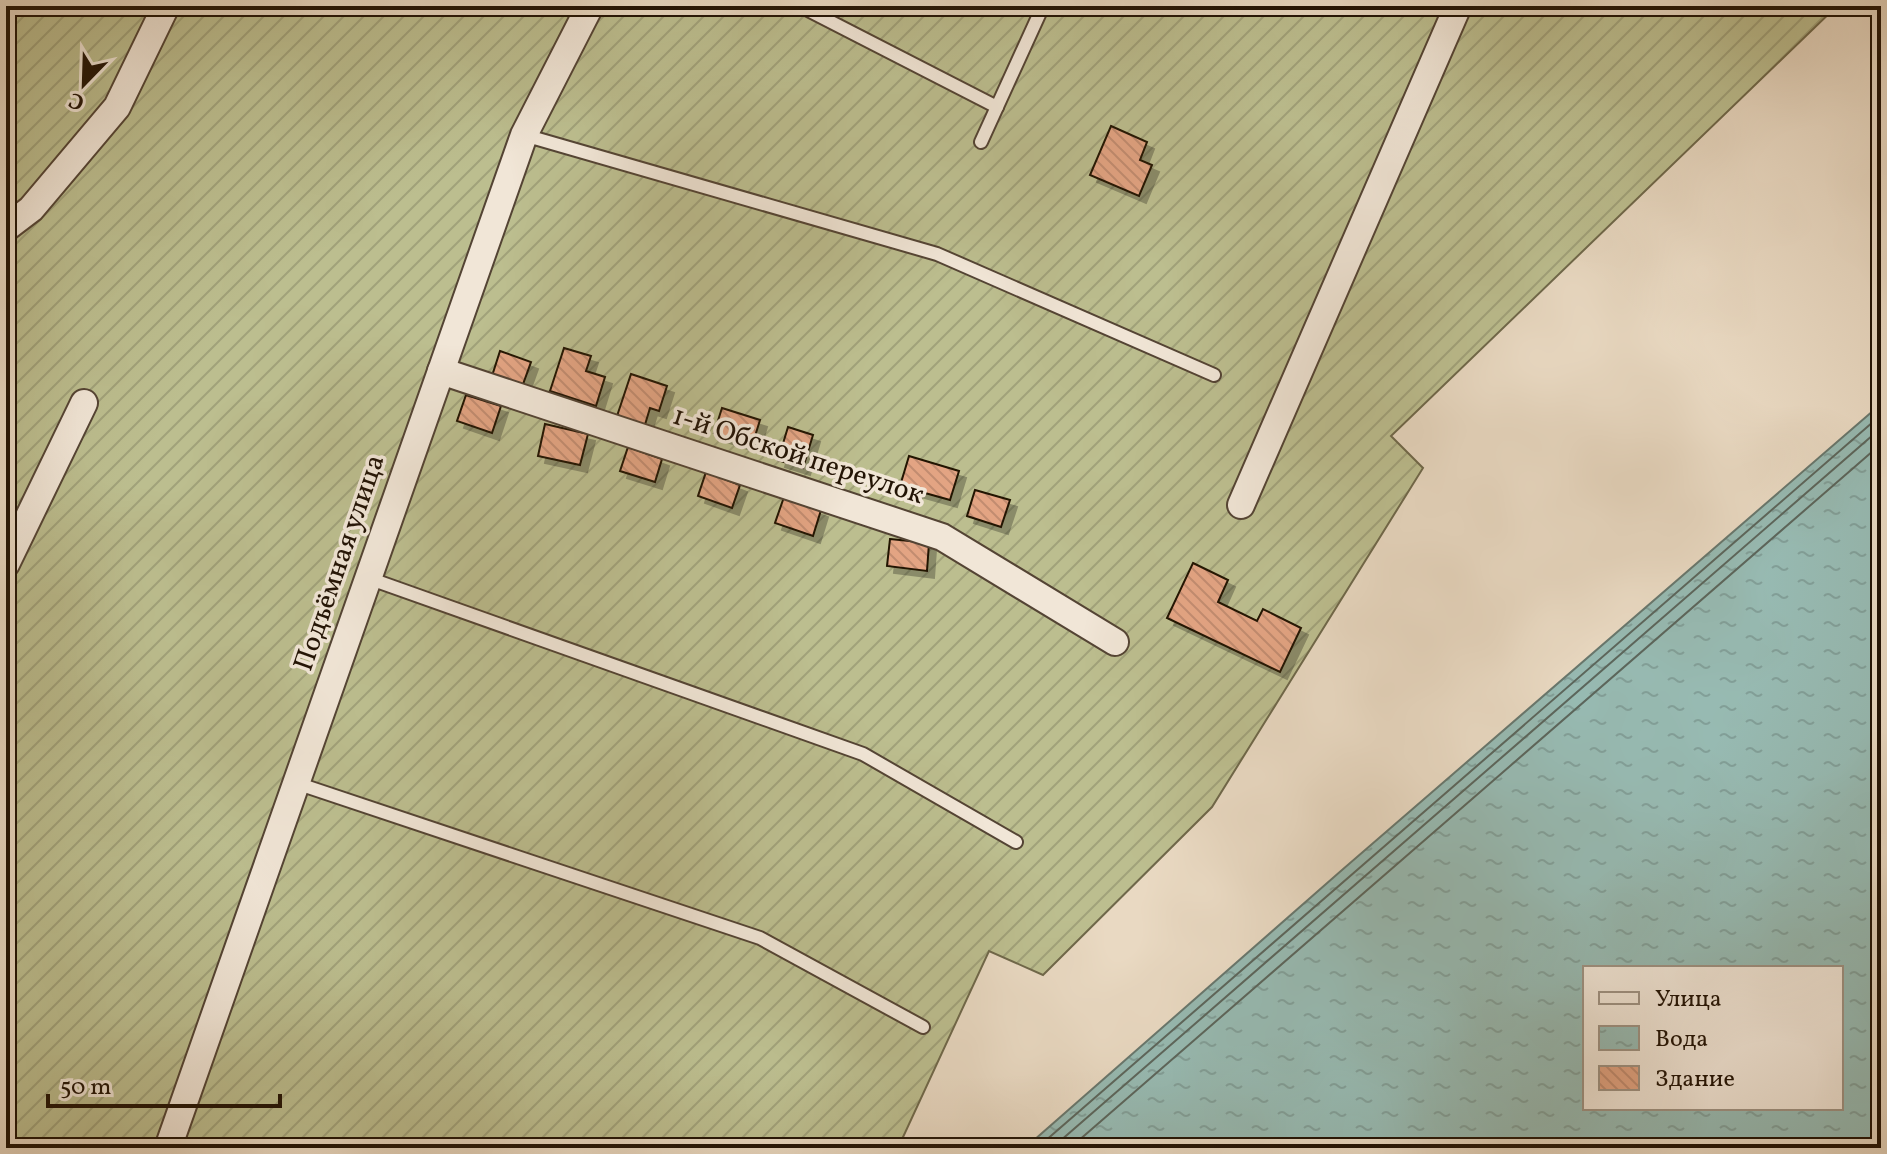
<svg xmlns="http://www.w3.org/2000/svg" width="1887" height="1154" viewBox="0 0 1887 1154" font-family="Vollkorn,serif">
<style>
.garden{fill:url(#garden-furrows);stroke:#6f684a;stroke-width:2}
.water{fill:url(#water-ripples);stroke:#68776d;stroke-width:2;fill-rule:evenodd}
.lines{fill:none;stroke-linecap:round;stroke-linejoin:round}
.shore{stroke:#5c665c;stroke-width:2}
.building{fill:url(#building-back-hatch);stroke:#221305;stroke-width:2;filter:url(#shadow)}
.service-casing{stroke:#544434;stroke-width:16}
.minor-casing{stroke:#544434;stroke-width:30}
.service{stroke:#f1e6d7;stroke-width:12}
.minor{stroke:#f1e6d7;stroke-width:26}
.labels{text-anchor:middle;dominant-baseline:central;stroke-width:7;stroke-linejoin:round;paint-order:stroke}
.street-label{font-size:28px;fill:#221305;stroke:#f1e6d7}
</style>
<defs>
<pattern id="garden-furrows" width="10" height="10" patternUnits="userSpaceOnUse" patternTransform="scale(2)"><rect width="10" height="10" fill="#bcbe8f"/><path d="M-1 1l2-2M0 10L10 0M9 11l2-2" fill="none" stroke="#a1a27a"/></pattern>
<pattern id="water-ripples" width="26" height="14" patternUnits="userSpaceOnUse" patternTransform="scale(2)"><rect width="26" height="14" fill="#97bab2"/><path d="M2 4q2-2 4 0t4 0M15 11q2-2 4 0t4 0" fill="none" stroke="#829f98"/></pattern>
<pattern id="building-back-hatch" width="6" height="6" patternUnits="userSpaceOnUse" patternTransform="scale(2)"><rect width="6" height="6" fill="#e3a483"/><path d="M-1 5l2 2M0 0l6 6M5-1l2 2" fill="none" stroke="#c28c70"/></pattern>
<filter id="shadow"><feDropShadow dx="7" dy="7" stdDeviation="0" flood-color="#0004"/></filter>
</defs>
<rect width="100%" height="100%" fill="#e9d9c2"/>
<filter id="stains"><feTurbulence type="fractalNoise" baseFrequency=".0025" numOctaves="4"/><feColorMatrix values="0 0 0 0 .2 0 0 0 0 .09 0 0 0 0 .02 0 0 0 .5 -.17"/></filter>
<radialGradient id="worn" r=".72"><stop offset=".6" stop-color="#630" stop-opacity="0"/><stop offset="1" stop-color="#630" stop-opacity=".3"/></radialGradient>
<path class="garden" d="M 6,6 L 1837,6 L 1391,436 L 1423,468 L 1212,807 L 1043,975 L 989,951 L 898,1148 L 6,1148 Z"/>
<path class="water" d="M 1881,404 L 1881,1148 L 1025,1148 L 1342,870 ZM 1585,968 L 1841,968 L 1841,1108 L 1585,1108 Z"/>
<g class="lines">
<g class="shore">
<path d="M 1037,1148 L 1881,415"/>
<path d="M 1052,1148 L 1881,428"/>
<path d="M 1070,1148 L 1881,444"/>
</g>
</g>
<g class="building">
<path d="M 1111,126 L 1147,142 L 1140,160 L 1152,165 L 1139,196 L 1090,175 Z"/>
<path d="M 564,348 L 591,356 L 586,371 L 605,377 L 596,406 L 550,391 Z"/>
<path d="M 500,351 L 531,362 L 522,387 L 492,376 Z"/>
<path d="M 631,374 L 667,386 L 659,411 L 650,408 L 644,428 L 616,419 Z"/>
<path d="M 466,395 L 501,406 L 492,433 L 457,421 Z"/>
<path d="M 722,408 L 760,420 L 752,446 L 714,433 Z"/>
<path d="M 545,424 L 588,434 L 580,465 L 538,456 Z"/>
<path d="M 788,427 L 813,435 L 803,468 L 778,460 Z"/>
<path d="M 628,447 L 662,459 L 655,482 L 620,471 Z"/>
<path d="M 909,456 L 959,471 L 950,500 L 900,486 Z"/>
<path d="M 706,472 L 740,485 L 732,508 L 698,496 Z"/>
<path d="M 975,490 L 1010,500 L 1001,527 L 967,516 Z"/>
<path d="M 784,497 L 821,510 L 813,536 L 775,523 Z"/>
<path d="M 890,539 L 929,543 L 927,571 L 887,566 Z"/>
<path d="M 1193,563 L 1228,580 L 1218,602 L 1257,621 L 1263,609 L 1301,628 L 1280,672 L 1167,618 Z"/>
</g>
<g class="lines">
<g class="service-casing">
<g id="service">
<path d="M 800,6 L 997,107"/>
<path d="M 524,135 L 937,254 L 1214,375"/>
<path d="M 981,142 L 1043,6"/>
<path d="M 368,578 L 863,754 L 1016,842"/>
<path d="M 296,783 L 760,938 L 923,1027"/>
</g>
</g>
<g class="minor-casing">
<g id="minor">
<path d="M 6,228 L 31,209 L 117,107 L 166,6"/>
<path d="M 441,371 L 942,537 L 1115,642"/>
<path d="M 1241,505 L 1458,6"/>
<path d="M 6,564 L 84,403"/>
<path d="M 168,1148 L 524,135 L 590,6"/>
</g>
</g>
<use href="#service" class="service"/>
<use href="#minor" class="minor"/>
</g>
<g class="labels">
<g class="street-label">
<text transform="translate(798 456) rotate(18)">1-й Обской переулок</text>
<text transform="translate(340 563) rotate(-71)">Подъёмная улица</text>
</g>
</g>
<rect width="1887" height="1154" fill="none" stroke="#e9d9c2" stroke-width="32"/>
<rect x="8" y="8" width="1871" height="1138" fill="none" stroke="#221305" stroke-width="4"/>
<rect x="16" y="16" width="1855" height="1122" fill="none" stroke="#221305" stroke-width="2"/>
<rect x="1583" y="966" width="260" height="144" fill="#f1e6d7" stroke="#9e9283" stroke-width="2"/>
<rect x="1599" y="992" width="40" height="12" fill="#f1e6d7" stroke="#9e9283" stroke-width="2"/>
<text x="1655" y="1006" font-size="24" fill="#221305">Улица</text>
<rect x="1599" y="1026" width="40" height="24" fill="url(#water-ripples)" stroke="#9e9283" stroke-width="2"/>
<text x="1655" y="1046" font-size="24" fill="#221305">Вода</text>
<rect x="1599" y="1066" width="40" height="24" fill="url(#building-back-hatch)" stroke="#9e9283" stroke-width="2"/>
<text x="1655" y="1086" font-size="24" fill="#221305">Здание</text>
<g transform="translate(84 84) rotate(203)" stroke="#f1e6d7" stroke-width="6" paint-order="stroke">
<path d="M0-6L14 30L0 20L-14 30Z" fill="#221305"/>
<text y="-12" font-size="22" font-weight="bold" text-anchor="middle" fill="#221305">С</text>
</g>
<path d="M48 1094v12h232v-12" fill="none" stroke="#221305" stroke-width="4"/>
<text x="60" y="1094" font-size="24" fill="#221305" stroke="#f1e6d7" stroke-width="6" paint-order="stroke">50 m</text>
<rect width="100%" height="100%" filter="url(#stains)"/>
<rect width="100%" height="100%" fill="url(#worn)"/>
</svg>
